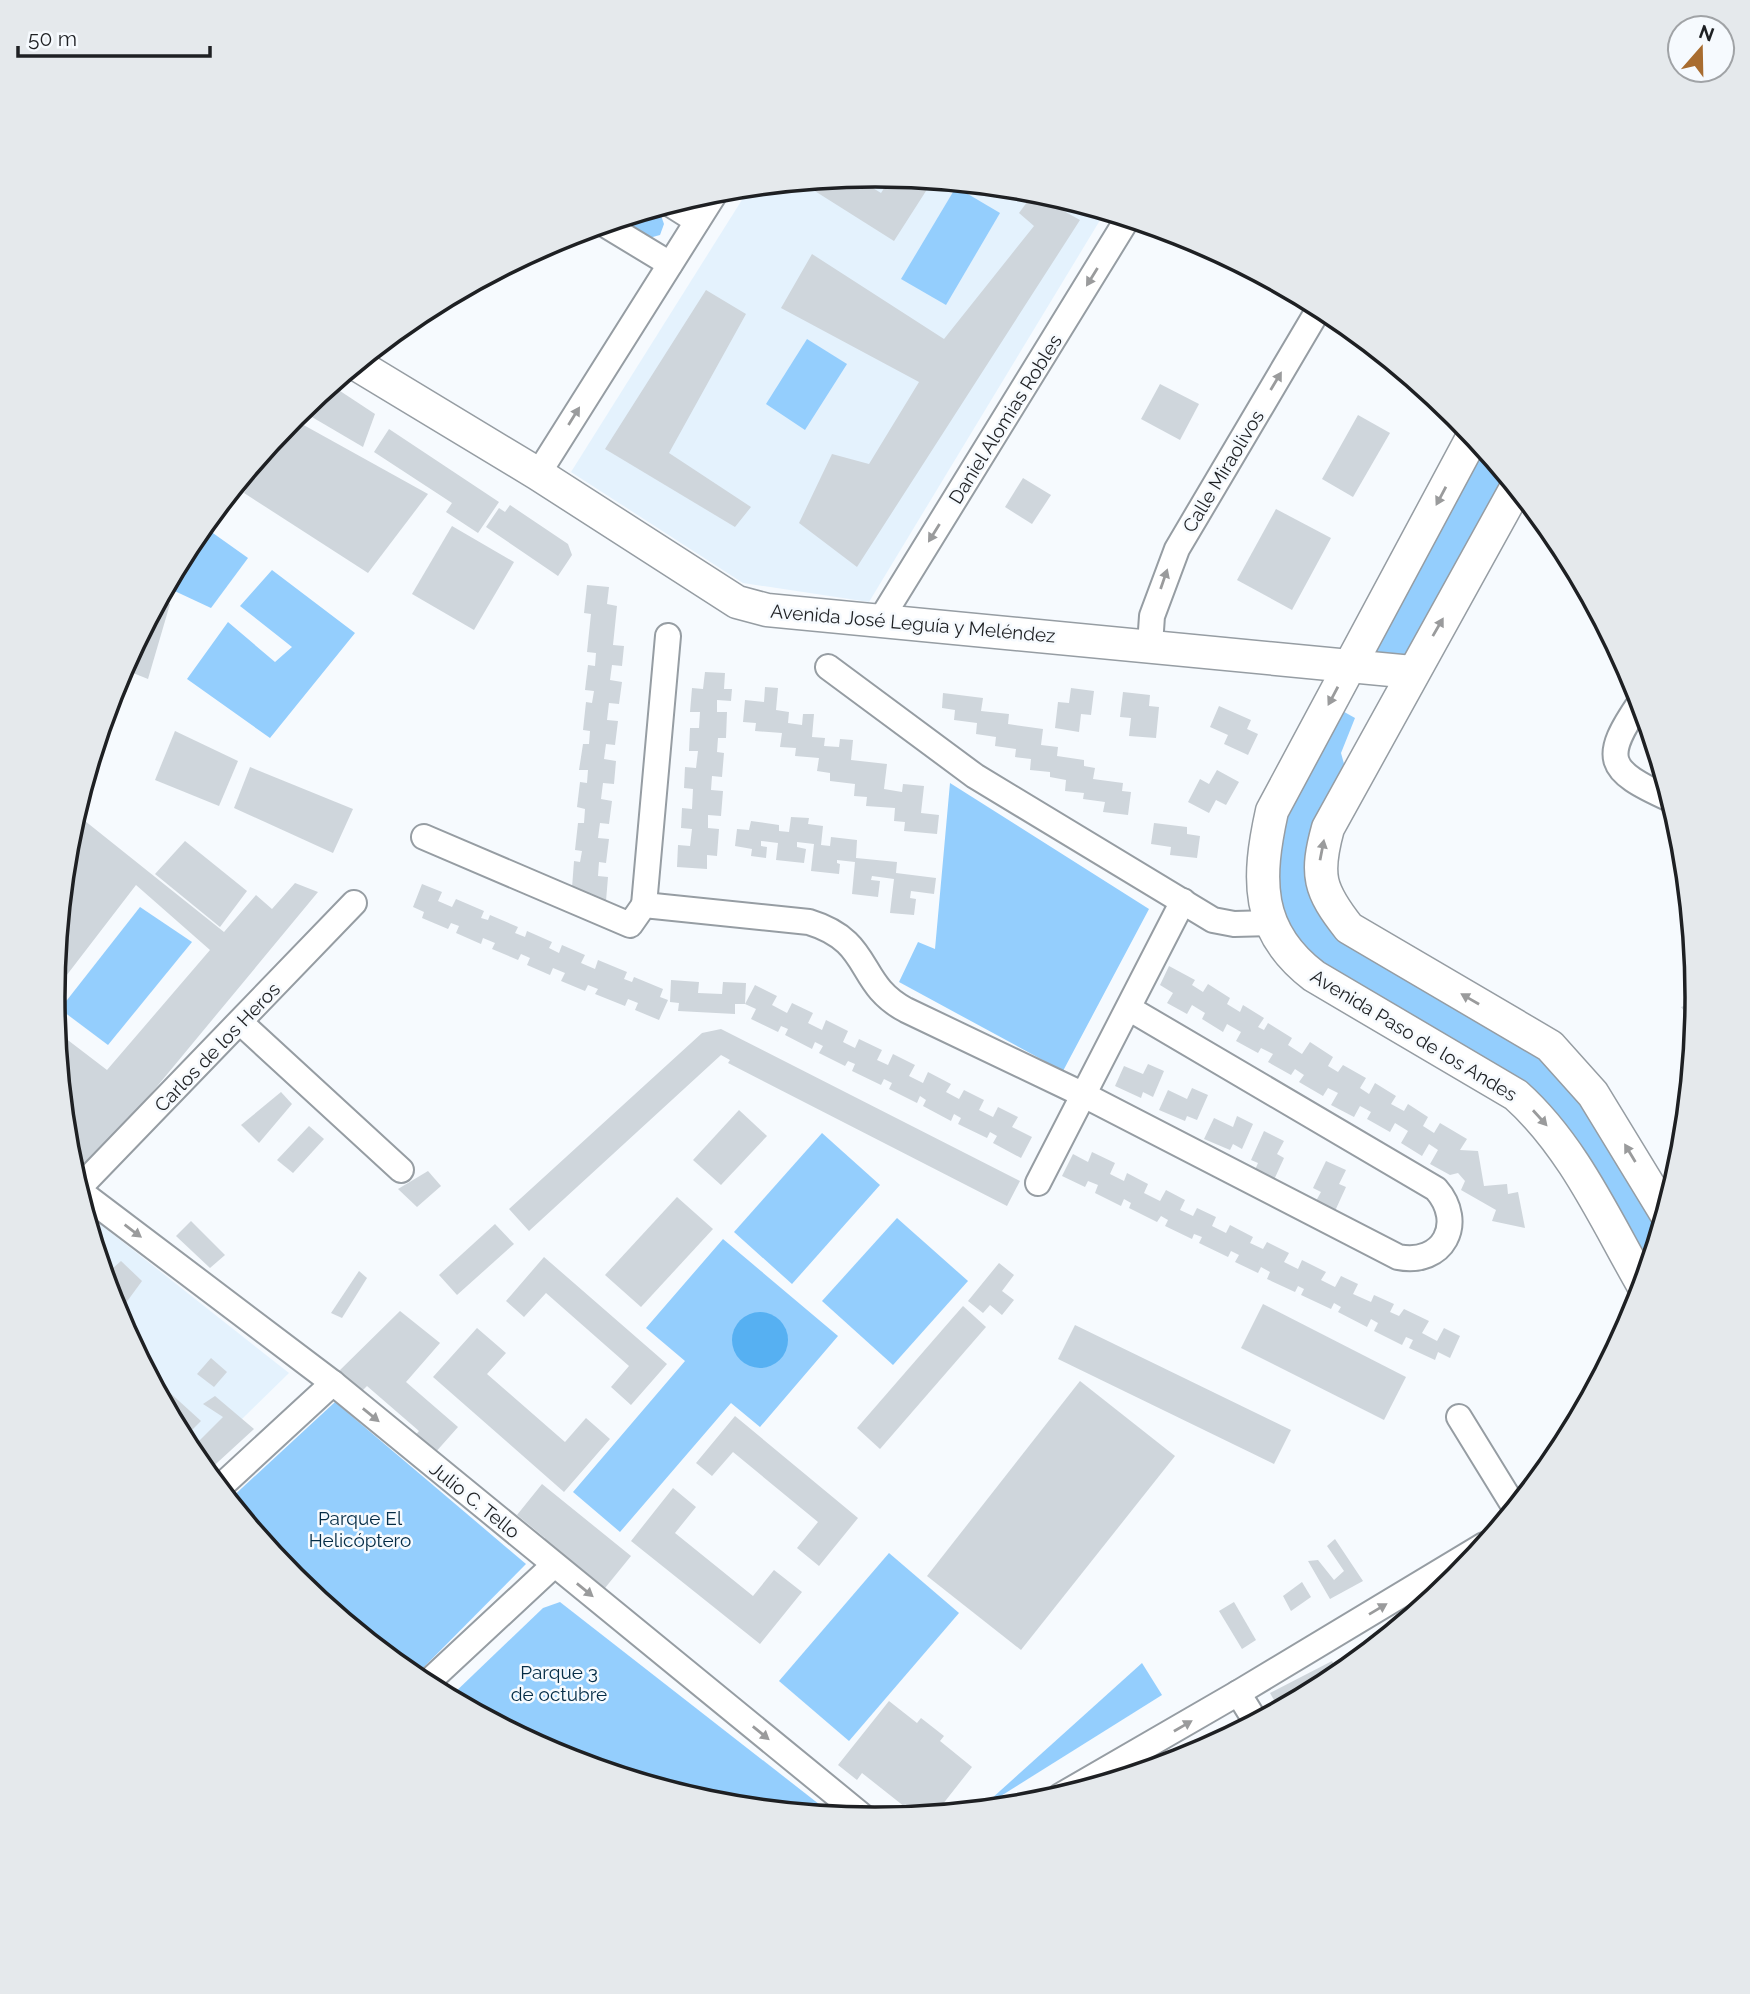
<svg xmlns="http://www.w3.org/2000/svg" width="1750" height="1994" viewBox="0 0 1750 1994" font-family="Raleway,sans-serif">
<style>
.built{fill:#e4f2fd}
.green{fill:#94cefd}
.water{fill:#56b0f2}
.building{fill:#cfd6dc}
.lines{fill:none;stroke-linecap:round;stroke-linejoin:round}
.minor-casing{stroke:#969da3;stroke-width:28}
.tertiary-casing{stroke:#969da3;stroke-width:35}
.minor{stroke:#fff;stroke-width:24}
.tertiary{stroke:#fff;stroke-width:32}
.oneway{fill:#9a9b9c}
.labels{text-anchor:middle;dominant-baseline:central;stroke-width:5;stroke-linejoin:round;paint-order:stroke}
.street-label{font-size:19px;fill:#1e2023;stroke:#f6fafe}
.park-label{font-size:19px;fill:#042c46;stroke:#f6fafe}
.rim{fill:none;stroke:#1e2023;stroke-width:3.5}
</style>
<rect width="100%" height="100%" fill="#f6fafe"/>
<g class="built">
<path d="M 875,175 L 1036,190 L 1105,212 L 869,602 L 743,583 L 571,472 L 750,187 Z"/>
<path d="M 95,1220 L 289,1373 L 198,1462 L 115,1311 L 89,1226 Z"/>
</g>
<g class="green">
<path d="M 956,187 L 1000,213 L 946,305 L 901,279 Z"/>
<path d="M 658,207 L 664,224 L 660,235 L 649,238 L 617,220 Z"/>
<path d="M 807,339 L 847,364 L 805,430 L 766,404 Z"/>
<path d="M 1485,450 L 1510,481 L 1411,657 L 1376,655 L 1373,643 Z"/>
<path d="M 203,526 L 248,558 L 211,608 L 166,587 Z"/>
<path d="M 272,570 L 355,633 L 270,738 L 187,679 L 228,622 L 275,662 L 292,647 L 240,606 Z"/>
<path d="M 1339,709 L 1355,718 L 1341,753 L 1346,771 L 1313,888 L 1545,1060 L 1568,1085 L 1659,1233 L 1646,1274 L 1570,1142 L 1319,965 L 1288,925 L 1279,900 L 1277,873 L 1283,814 Z"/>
<path d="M 950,783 L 1149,909 L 1063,1071 L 899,982 L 918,942 L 935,949 Z"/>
<path d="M 140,907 L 192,942 L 108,1045 L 60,1009 Z"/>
<path d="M 822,1133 L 880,1185 L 792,1284 L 734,1232 Z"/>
<path d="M 897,1218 L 968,1281 L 893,1365 L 822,1301 Z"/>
<path d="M 723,1239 L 838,1336 L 760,1427 L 731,1403 L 620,1532 L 573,1492 L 685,1361 L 646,1328 Z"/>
<path d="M 335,1402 L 526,1564 L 414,1677 L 293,1578 L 229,1500 Z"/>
<path d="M 889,1553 L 959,1613 L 849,1741 L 779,1681 Z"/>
<path d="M 560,1602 L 833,1815 L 714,1804 L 560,1757 L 449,1698 L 543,1608 Z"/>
<path d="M 1142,1663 L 1162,1695 L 980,1809 Z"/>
</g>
<circle class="water" cx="760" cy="1340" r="28"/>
<g class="building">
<path d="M 892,176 L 933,180 L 894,241 L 810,188 L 815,180 L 855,177 L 881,193 Z"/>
<path d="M 1033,194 L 1080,220 L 857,567 L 799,523 L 832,454 L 869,464 L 919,382 L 781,308 L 812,254 L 944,339 L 1034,226 L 1019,213 Z"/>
<path d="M 706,290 L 746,314 L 669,453 L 751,507 L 735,527 L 605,449 Z"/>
<path d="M 1160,384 L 1199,404 L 1180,440 L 1141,419 Z"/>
<path d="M 331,385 L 375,414 L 363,447 L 300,410 Z"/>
<path d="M 1358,415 L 1390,433 L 1353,497 L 1322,479 Z"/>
<path d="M 291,418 L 428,494 L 368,573 L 244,493 Z"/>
<path d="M 389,429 L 499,502 L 478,533 L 446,512 L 452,503 L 374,452 Z"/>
<path d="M 1023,478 L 1051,495 L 1032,524 L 1005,507 Z"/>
<path d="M 510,505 L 568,544 L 572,555 L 558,576 L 486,527 L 499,508 L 505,512 Z"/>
<path d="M 1276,509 L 1331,538 L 1292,610 L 1237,580 Z"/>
<path d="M 452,526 L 514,562 L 474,630 L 412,594 Z"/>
<path d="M 587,585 L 609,587 L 607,604 L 617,606 L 613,645 L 624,646 L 622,666 L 612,665 L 610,680 L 622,682 L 619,704 L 609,703 L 607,720 L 618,721 L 615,745 L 606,744 L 604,759 L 616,761 L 614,784 L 603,783 L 601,799 L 612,801 L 609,824 L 600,823 L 598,838 L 609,839 L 606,863 L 599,862 L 598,876 L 608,877 L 606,901 L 577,898 L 578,889 L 572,888 L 574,861 L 580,862 L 582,851 L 575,850 L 578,823 L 584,823 L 585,809 L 577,807 L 580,782 L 587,783 L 588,770 L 579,770 L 583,744 L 589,744 L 590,731 L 583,730 L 586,702 L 592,703 L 594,691 L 585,690 L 588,665 L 595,666 L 596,653 L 587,652 L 591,614 L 584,613 Z"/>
<path d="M 159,599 L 170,604 L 148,679 L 123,669 Z"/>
<path d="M 705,672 L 725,673 L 724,689 L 732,689 L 731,701 L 717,700 L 717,712 L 727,712 L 726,738 L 718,738 L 717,752 L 724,753 L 722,777 L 712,776 L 711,790 L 723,791 L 721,816 L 708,815 L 708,828 L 719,829 L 717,856 L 707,855 L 707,869 L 677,867 L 678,845 L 690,846 L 692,829 L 681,828 L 682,808 L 692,809 L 693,789 L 684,788 L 685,767 L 696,768 L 698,751 L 689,751 L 690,728 L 699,728 L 700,712 L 690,712 L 692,688 L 703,689 Z"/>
<path d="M 765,687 L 778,688 L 776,710 L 789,712 L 788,723 L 802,725 L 803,714 L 814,714 L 812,737 L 825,738 L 824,746 L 839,747 L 840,739 L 853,740 L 851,760 L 887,764 L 884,789 L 902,792 L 903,784 L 924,786 L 921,813 L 939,815 L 937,834 L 904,831 L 905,822 L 894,821 L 895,808 L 866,806 L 867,797 L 854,796 L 855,784 L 830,781 L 830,773 L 817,771 L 819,758 L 795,756 L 796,748 L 780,747 L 782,733 L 755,731 L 756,723 L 743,722 L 745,700 L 764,702 Z"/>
<path d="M 1071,688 L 1094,691 L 1091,715 L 1081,714 L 1079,732 L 1055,728 L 1058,702 L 1069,703 Z"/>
<path d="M 1123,692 L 1150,695 L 1149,706 L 1159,707 L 1156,738 L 1129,736 L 1131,718 L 1120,717 Z"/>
<path d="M 943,693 L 983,698 L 981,711 L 1009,714 L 1008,724 L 1043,729 L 1041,745 L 1058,747 L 1057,756 L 1084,760 L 1084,766 L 1095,768 L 1093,779 L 1123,783 L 1122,791 L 1131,792 L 1128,815 L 1103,812 L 1105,802 L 1083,799 L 1084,793 L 1065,791 L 1066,780 L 1050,777 L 1050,772 L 1030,770 L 1031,759 L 1015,757 L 1016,749 L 995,746 L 996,737 L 976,734 L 977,723 L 954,720 L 955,710 L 942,708 Z"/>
<path d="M 110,698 L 117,701 L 100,751 L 95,749 Z"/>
<path d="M 1219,706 L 1251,720 L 1247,729 L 1258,734 L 1248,755 L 1224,744 L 1228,735 L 1210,727 Z"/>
<path d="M 175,731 L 238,761 L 219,806 L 155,780 Z"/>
<path d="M 250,767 L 353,809 L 333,853 L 234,808 Z"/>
<path d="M 1217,770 L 1239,782 L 1226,805 L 1216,800 L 1209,813 L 1188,802 L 1200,779 L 1209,784 Z"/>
<path d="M 75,813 L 224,932 L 256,895 L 272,909 L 295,883 L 318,892 L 87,1171 L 68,1156 L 56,1031 L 107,1070 L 210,950 L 136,885 L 53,993 L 67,854 L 77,840 L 69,834 Z"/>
<path d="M 791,817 L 809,818 L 808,824 L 823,826 L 821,845 L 830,846 L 831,837 L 857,840 L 856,858 L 897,862 L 896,873 L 936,878 L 934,894 L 911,891 L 910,898 L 916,899 L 914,915 L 890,913 L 894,879 L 872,876 L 871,880 L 880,881 L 878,897 L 852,894 L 855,862 L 837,860 L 837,863 L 840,864 L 839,874 L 811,871 L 814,844 L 797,842 L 797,847 L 806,849 L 804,863 L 776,860 L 778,843 L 761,841 L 761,846 L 767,847 L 766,858 L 751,856 L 752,849 L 735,846 L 737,829 L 749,830 L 751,821 L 779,825 L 779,831 L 789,832 Z"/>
<path d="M 1154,823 L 1187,827 L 1187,834 L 1200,836 L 1197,858 L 1170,855 L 1171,847 L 1151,844 Z"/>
<path d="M 185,841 L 247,891 L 220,927 L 155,874 Z"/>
<path d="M 422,884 L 442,892 L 438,901 L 452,907 L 456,899 L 484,911 L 481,918 L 488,920 L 490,915 L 518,927 L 515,933 L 525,937 L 527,931 L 552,942 L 549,948 L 559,953 L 562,945 L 585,955 L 581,963 L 595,969 L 598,960 L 627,972 L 624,979 L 632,982 L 634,977 L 663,989 L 660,997 L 668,1000 L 659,1020 L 635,1010 L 638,1003 L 628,999 L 625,1006 L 595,994 L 598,989 L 588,985 L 585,991 L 561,981 L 565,973 L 553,968 L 550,975 L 527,965 L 530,958 L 521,954 L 518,960 L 492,949 L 495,943 L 483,938 L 481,944 L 456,933 L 459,926 L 451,923 L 448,929 L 422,918 L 424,912 L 413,907 Z"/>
<path d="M 1169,966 L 1195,980 L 1192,985 L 1203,992 L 1208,984 L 1230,998 L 1227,1004 L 1240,1012 L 1243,1005 L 1264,1018 L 1258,1027 L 1264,1030 L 1268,1023 L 1292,1038 L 1288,1045 L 1302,1054 L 1310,1042 L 1333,1057 L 1328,1066 L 1338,1072 L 1343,1065 L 1366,1078 L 1360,1088 L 1369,1094 L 1375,1083 L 1396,1096 L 1391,1104 L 1404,1111 L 1408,1104 L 1428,1117 L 1423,1126 L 1434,1133 L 1440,1123 L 1467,1139 L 1460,1150 L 1478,1151 L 1484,1186 L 1507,1184 L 1508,1194 L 1518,1192 L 1525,1228 L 1492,1221 L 1496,1210 L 1461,1190 L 1465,1181 L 1458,1173 L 1450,1175 L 1430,1164 L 1438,1150 L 1429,1144 L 1422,1156 L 1401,1143 L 1408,1131 L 1395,1123 L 1390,1132 L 1367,1119 L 1371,1112 L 1360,1106 L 1354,1117 L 1331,1105 L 1338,1093 L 1328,1088 L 1323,1096 L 1299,1082 L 1304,1075 L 1295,1069 L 1291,1075 L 1268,1062 L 1273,1054 L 1261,1048 L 1258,1053 L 1236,1041 L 1241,1032 L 1227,1024 L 1223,1032 L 1202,1019 L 1205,1013 L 1192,1005 L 1187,1014 L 1167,1003 L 1173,993 L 1160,985 Z"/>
<path d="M 671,980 L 699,982 L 698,993 L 722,994 L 723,982 L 746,983 L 745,1004 L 735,1004 L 735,1014 L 678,1011 L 679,1003 L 670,1002 Z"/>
<path d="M 755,985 L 777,996 L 772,1005 L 787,1013 L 792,1003 L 813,1013 L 808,1023 L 822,1030 L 826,1020 L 848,1031 L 843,1042 L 855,1048 L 859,1039 L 882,1050 L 877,1060 L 888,1065 L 893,1054 L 915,1065 L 909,1076 L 923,1083 L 928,1072 L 951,1084 L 946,1092 L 959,1099 L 964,1090 L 984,1100 L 979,1110 L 993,1117 L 998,1107 L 1018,1117 L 1012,1127 L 1032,1137 L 1021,1158 L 993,1143 L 997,1136 L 990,1132 L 987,1138 L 958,1124 L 961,1118 L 954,1114 L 951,1121 L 923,1106 L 926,1100 L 920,1096 L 917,1103 L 889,1089 L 892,1083 L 884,1079 L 881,1085 L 852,1071 L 855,1064 L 848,1061 L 845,1066 L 819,1053 L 823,1046 L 815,1042 L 812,1049 L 785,1035 L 788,1029 L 781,1026 L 778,1032 L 751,1019 L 756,1009 L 745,1004 Z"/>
<path d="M 1696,987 L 1697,997 L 1695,1027 L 1681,1007 L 1695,1002 L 1687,991 Z"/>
<path d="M 721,1029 L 1020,1181 L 1007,1206 L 728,1063 L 730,1060 L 721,1055 L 529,1231 L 509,1209 L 702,1033 Z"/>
<path d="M 1148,1064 L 1164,1071 L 1153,1097 L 1143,1092 L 1141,1098 L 1115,1086 L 1124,1066 L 1143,1074 Z"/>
<path d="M 1192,1088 L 1208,1095 L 1197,1120 L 1187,1116 L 1185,1121 L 1159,1110 L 1168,1090 L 1187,1099 Z"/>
<path d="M 281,1092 L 292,1104 L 259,1143 L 241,1125 Z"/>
<path d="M 739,1110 L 767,1136 L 721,1185 L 693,1160 Z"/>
<path d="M 1237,1116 L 1253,1124 L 1242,1149 L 1233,1144 L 1230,1150 L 1204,1139 L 1214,1118 L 1233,1127 Z"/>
<path d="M 309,1126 L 324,1139 L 293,1173 L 277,1160 Z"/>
<path d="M 1264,1131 L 1284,1141 L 1277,1154 L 1284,1158 L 1273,1182 L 1254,1172 L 1258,1163 L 1251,1160 Z"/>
<path d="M 1092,1152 L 1115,1163 L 1110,1174 L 1124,1181 L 1127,1173 L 1148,1184 L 1144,1193 L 1160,1201 L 1166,1190 L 1185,1200 L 1180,1210 L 1193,1216 L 1197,1208 L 1216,1217 L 1212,1226 L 1226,1233 L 1230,1225 L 1253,1237 L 1250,1243 L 1263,1249 L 1267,1242 L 1289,1253 L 1284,1262 L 1298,1269 L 1302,1260 L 1326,1272 L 1321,1280 L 1335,1287 L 1341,1276 L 1358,1284 L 1353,1294 L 1371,1302 L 1374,1295 L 1394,1304 L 1390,1312 L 1399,1316 L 1404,1309 L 1429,1321 L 1422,1333 L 1437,1341 L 1444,1328 L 1460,1336 L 1450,1358 L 1438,1352 L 1435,1360 L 1409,1348 L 1413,1340 L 1406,1337 L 1402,1345 L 1374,1331 L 1378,1323 L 1371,1319 L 1367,1327 L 1338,1312 L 1341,1307 L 1334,1303 L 1331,1309 L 1301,1295 L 1304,1289 L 1298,1286 L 1295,1292 L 1267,1279 L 1270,1272 L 1261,1267 L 1258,1273 L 1235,1262 L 1239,1255 L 1231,1251 L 1228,1257 L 1199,1243 L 1202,1237 L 1194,1234 L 1192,1239 L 1165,1226 L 1168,1220 L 1161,1216 L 1157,1222 L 1129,1208 L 1131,1203 L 1124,1199 L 1121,1206 L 1095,1193 L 1098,1185 L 1088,1181 L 1085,1187 L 1062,1176 L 1073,1154 L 1088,1162 Z"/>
<path d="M 1326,1161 L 1346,1170 L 1339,1184 L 1346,1187 L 1335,1211 L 1316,1201 L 1321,1192 L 1313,1188 Z"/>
<path d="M 428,1171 L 441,1186 L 417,1207 L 398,1189 Z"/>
<path d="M 677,1197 L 713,1229 L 641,1307 L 605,1275 Z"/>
<path d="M 191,1221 L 225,1255 L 210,1268 L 176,1236 Z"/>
<path d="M 495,1224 L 514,1244 L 457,1295 L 439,1275 Z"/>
<path d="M 544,1257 L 667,1364 L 631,1405 L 611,1387 L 629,1366 L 546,1293 L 524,1317 L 506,1301 Z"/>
<path d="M 121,1261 L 142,1281 L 120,1311 L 112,1303 L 104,1276 Z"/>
<path d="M 999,1263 L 1014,1275 L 1002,1291 L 1014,1300 L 1002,1315 L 990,1305 L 983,1313 L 968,1301 Z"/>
<path d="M 359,1271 L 367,1278 L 342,1318 L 331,1313 Z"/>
<path d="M 1263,1304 L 1406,1377 L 1384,1420 L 1241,1348 Z"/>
<path d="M 963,1306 L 986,1327 L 880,1449 L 857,1428 Z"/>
<path d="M 400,1311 L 440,1343 L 406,1382 L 458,1427 L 434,1454 L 413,1438 L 419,1431 L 367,1386 L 359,1394 L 335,1375 Z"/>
<path d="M 1075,1325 L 1291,1430 L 1274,1464 L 1058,1359 Z"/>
<path d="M 477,1328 L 506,1353 L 487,1374 L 565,1442 L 586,1418 L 610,1439 L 564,1492 L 433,1377 Z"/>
<path d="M 211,1358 L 227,1372 L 214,1387 L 197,1374 Z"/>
<path d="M 1080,1381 L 1175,1456 L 1021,1650 L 927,1576 Z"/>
<path d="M 168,1391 L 201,1421 L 183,1439 L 161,1398 Z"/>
<path d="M 215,1396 L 254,1429 L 206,1473 L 189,1451 L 223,1417 L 203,1404 Z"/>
<path d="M 735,1416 L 858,1518 L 819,1566 L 797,1548 L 818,1522 L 733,1452 L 712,1476 L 696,1463 Z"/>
<path d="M 542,1484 L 631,1556 L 605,1588 L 543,1541 L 545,1538 L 517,1515 Z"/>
<path d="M 673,1488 L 696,1507 L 675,1533 L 753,1596 L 774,1570 L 802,1592 L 760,1644 L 631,1541 Z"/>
<path d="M 1335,1539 L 1363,1581 L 1330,1599 L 1308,1561 L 1318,1560 L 1334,1580 L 1344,1571 L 1327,1546 Z"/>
<path d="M 1302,1582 L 1311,1597 L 1291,1611 L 1283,1596 Z"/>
<path d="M 1234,1602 L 1256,1640 L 1242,1649 L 1219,1611 Z"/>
<path d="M 1332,1661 L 1337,1670 L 1310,1688 L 1313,1691 L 1279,1709 L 1270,1693 Z"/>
<path d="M 889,1701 L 917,1723 L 921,1718 L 944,1736 L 940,1741 L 972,1767 L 935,1814 L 904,1817 L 900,1813 L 905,1807 L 862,1773 L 857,1780 L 838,1765 Z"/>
</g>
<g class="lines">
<g class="minor-casing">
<g id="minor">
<path d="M 670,204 L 697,221"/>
<path d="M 604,224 L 670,264"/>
<path d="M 538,474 L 717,190"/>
<path d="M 881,619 L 1128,218"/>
<path d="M 1150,645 L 1152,616 L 1177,549 L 1320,307"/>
<path d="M 828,667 L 975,776 L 1213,920 L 1234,924 L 1272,923"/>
<path d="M 1641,701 C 1601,759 1606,770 1670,799"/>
<path d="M 424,837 L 630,925 L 644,905 L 809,922 C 874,942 855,983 906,1010 L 1084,1095 L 1398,1257 C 1443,1266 1466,1223 1436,1189 L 1130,1009"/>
<path d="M 644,905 L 668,636"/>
<path d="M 241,1023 L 401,1170"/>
<path d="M 1038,1183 L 1183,901"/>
<path d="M 78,1189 L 354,903"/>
<path d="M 78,1190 L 333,1383 L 866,1819"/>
<path d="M 1459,1417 L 1515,1508"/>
<path d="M 219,1488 L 333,1383"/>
<path d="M 425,1685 L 554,1565"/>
<path d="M 1238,1693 L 1256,1722"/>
<path d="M 1060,1796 L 1238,1693 L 1484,1545"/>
</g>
</g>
<g class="tertiary-casing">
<g id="tertiary">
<path d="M 356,364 L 538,474 L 737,602 L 767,610 L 1412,672"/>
<path d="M 1473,436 L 1272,811 C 1257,879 1255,931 1314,976 L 1516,1095 C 1573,1146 1605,1219 1643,1285"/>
<path d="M 1516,488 L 1328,828 C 1315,875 1319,890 1349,928 L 1550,1046 L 1593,1094 L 1665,1212"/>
</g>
</g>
<use href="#minor" class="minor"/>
<use href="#tertiary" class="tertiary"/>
</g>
<defs><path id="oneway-solid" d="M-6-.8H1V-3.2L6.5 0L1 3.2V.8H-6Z" transform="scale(1.75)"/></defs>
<g class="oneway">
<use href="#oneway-solid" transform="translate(1092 277) rotate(122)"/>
<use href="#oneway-solid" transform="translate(1276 381) rotate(-59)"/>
<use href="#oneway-solid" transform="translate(574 416) rotate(-58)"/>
<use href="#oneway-solid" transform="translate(1441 496) rotate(118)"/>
<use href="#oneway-solid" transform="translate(934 533) rotate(122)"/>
<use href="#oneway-solid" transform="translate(1164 579) rotate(-71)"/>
<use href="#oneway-solid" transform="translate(1438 627) rotate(-60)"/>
<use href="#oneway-solid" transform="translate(1333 696) rotate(118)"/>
<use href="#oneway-solid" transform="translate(1322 850) rotate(-79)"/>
<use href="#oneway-solid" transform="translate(1470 999) rotate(-150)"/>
<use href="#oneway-solid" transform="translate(1540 1118) rotate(48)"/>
<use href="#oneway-solid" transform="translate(1630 1153) rotate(-121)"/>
<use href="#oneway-solid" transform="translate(133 1231) rotate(37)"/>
<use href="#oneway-solid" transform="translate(371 1415) rotate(39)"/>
<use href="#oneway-solid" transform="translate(585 1590) rotate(39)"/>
<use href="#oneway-solid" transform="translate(1378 1609) rotate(-31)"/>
<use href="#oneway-solid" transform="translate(1183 1726) rotate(-30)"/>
<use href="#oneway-solid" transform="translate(761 1733) rotate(39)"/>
</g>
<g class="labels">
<g class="street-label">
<text transform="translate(1005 419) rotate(-58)">Daniel Alomias Robles</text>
<text transform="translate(1223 471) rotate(-59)">Calle Miraolivos</text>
<text transform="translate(913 623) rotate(5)">Avenida José Leguía y Meléndez</text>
<text transform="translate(1414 1035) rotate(31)">Avenida Paso de los Andes</text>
<text transform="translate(217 1047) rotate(-46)">Carlos de los Heros</text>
<text transform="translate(475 1500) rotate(39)">Julio C. Tello</text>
</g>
<g class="park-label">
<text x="360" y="1518">Parque El<tspan x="360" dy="22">Helicóptero</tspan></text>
<text x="559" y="1672">Parque 3<tspan x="559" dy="22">de octubre</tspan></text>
</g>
</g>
<path d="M0 0H1750V1994H0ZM65 997a810 810 0 1 1 1620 0a810 810 0 1 1-1620 0Z" fill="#e5e9ec" fill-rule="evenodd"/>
<path class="rim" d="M65 997a810 810 0 1 1 1620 0a810 810 0 1 1-1620 0Z"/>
<g transform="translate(1701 49) rotate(20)"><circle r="33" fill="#f6fafe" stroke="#a0a3a6" stroke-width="2"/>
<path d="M0-5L12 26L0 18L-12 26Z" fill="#a86c2f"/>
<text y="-10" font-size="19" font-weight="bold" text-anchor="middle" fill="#1e2023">N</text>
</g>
<path d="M18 46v10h192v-10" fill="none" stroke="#1e2023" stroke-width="3.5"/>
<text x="28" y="46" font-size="21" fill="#1e2023" stroke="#f6fafe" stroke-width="5" paint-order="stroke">50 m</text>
</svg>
